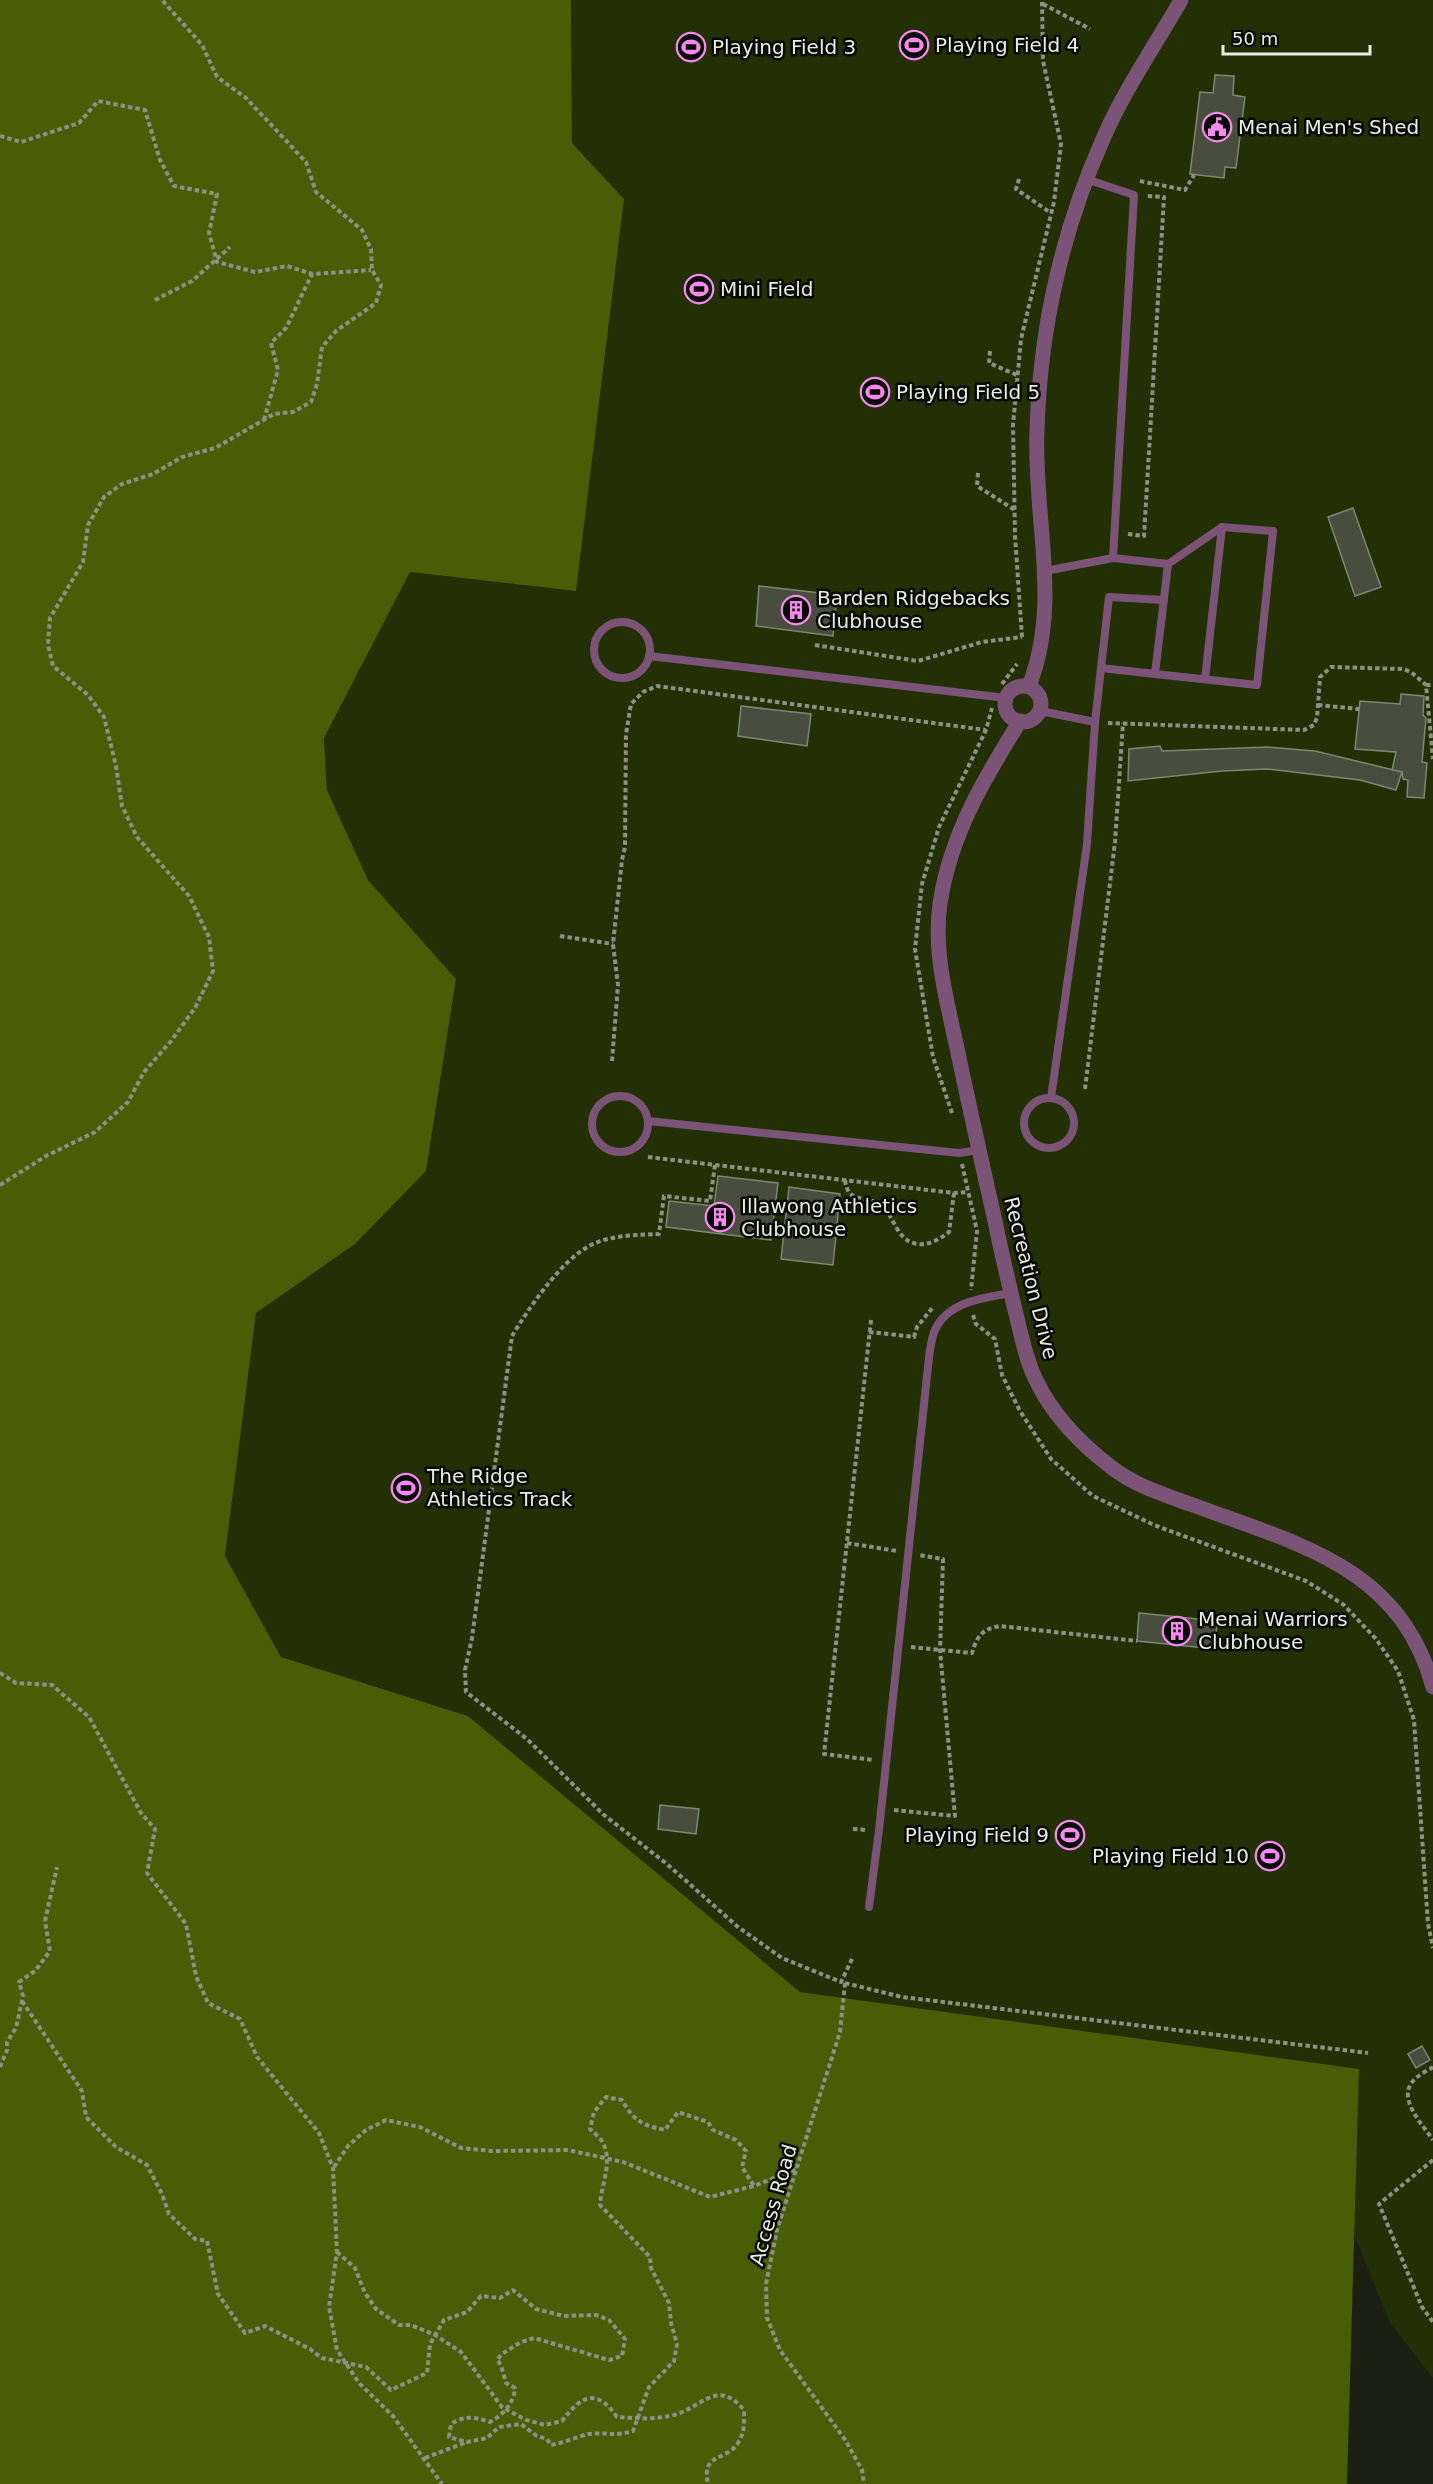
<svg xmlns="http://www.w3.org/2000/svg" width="1433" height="2484" viewBox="0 0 1433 2484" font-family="'DejaVu Sans',sans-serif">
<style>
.green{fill:#232f04}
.forest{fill:#485d05}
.building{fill:#484d3d;stroke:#7f8674;stroke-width:1.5}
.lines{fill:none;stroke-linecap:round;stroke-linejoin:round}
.path{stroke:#8d9085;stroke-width:4;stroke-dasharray:4.5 3;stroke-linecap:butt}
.service{stroke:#7b5377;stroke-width:8}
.minor{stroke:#7b5377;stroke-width:15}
.labels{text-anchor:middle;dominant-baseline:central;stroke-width:5;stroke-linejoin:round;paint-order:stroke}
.poi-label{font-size:20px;fill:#e9ece3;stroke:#070904;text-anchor:start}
.street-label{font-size:20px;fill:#e9ece3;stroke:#070904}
</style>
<rect width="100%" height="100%" fill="#1c2012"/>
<path class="green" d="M 571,0 L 1433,0 L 1433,2378 L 1390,2323 L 1353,2232 L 1358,2069 L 800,1992 L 468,1716 L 281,1657 L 225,1556 L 256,1313 L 355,1244 L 426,1171 L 456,979 L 368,880 L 327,790 L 324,738 L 410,572 L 575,591 L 624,199 L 572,143 Z"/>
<path class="forest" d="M 0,0 L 571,0 L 572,143 L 624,199 L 576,591 L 410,572 L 324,738 L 327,790 L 368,880 L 456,979 L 426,1171 L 355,1244 L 256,1313 L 225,1556 L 281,1657 L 468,1716 L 800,1992 L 1359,2069 L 1347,2484 L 0,2484 Z"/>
<g class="building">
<path d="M 1215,75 L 1234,76 L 1233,95 L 1245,97 L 1236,168 L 1225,167 L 1224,178 L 1190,174 L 1200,92 L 1213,93 Z"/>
<path d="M 1353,508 L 1381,587 L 1355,596 L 1328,517 Z"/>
<path d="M 759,586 L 837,595 L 833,636 L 756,626 Z"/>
<path d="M 1401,694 L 1424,696 L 1423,715 L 1426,718 L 1422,762 L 1427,763 L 1424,798 L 1407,797 L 1408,780 L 1403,779 L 1402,772 L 1392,770 L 1396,752 L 1355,749 L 1360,701 L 1400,704 Z"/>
<path d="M 741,706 L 811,714 L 807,746 L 738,736 Z"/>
<path d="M 1160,746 L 1162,751 L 1268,747 L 1315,751 L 1402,772 L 1396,790 L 1360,780 L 1267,769 L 1222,771 L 1128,781 L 1129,749 Z"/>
<path d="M 718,1176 L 778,1183 L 771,1240 L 666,1227 L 669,1201 L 714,1206 Z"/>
<path d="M 789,1187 L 840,1194 L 833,1265 L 781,1259 Z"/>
<path d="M 1139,1613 L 1217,1621 L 1215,1649 L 1137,1641 Z"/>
<path d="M 660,1805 L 699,1809 L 696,1834 L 658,1829 Z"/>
<path d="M 1422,2046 L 1430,2060 L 1416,2068 L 1408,2054 Z"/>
</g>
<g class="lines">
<g class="path">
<path d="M 1043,4 L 1090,29"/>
<path d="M 0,136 L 21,142 L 79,123 L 98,101 L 145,110 L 160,160 L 174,186 L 217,194 L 209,233 L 217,262 L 255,272 L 287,266 L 312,274 L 371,270"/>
<path d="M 1019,179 L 1016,189 L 1051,213"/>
<path d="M 1140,181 L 1185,190 L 1194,175"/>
<path d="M 155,300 L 192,281 L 230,247"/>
<path d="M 990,351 L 989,363 L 1017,375"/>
<path d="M 264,420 L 278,370 L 271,343 L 286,328 L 312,274"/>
<path d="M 978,473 L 977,486 L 1015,510"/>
<path d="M 1128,534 L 1144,536 L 1164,197 L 1146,196"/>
<path d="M 1022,637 L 1015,536 L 1013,425 L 1021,339 L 1054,202 L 1061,144 L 1043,61 L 1042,0"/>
<path d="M 815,645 L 918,661 L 982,642 L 1022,637"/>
<path d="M 1002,684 L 1017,664"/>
<path d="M 1426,685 L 1433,685"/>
<path d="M 1318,705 L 1359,709"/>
<path d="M 1108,723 L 1304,730 L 1314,725 L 1317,718 L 1320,677 L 1331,667 L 1403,669 L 1411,672 L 1426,685 L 1433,759"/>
<path d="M 560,936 L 613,944"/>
<path d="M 612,1061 L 618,985 L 613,944 L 622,860 L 625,847 L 626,734 L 631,704 L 643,692 L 657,686 L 986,730"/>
<path d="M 1085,1089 L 1115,842 L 1123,723"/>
<path d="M 952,1113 L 933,1057 L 915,949 L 922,884 L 939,827 L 986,730 L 992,708"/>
<path d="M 648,1157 L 954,1193 L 968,1192"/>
<path d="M 962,1164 L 977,1231 L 971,1290"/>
<path d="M 715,1165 L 710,1201 L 664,1196 L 659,1234 C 637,1235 611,1235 591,1245 C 561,1260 529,1308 512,1336 L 472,1638 L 465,1670 L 466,1692 L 527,1739 L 604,1815 L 667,1864 L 738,1927 L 782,1958 L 841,1982 L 853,1957"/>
<path d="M 845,1180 C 848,1204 864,1195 879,1204 C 890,1211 891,1220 898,1230 C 911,1252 933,1245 949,1232 L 954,1193"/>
<path d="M 0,1185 L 46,1156 L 95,1132 L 128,1102 L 144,1072 L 171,1041 L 195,1008 L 213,971 L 209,937 L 189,896 L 137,837 L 122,806 L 116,766 L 104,717 L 88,695 L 53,666 L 48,645 L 50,618 L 83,562 L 88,525 L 104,497 L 122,484 L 153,474 L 182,457 L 215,448 L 274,414 L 293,412 L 311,402 L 317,384 L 322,347 L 336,331 L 376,303 L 381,285 L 372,270 L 371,249 L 362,230 L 316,192 L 306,162 L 246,98 L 217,77 L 202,45 L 162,0"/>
<path d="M 973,1315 L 976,1324 L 995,1339 L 1002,1375 L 1020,1411 L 1051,1459 L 1093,1496 L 1154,1525 L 1306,1581 L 1344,1605 L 1376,1639 L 1398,1671 L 1414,1720 L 1428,1924 L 1433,1948"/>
<path d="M 871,1320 L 824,1754 L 874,1760"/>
<path d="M 869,1332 L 916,1337"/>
<path d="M 914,1337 L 917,1327 L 933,1307"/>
<path d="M 847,1543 L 897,1551"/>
<path d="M 911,1647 L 972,1653 C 977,1636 982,1629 1000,1626 L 1137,1641"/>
<path d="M 0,1673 L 16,1683 L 52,1685 L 89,1717 L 141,1813 L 155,1829 L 147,1873 L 186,1924 L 196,1976 L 208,2003 L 240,2019 L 257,2057 L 319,2133 L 333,2168 L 337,2252 L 329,2307 L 337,2350 L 359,2383 L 393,2416 L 442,2484"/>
<path d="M 894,1810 L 955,1816 L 940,1650 L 943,1559 L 919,1555"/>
<path d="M 853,1829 L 866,1830"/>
<path d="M 845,1983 L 840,2032 L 777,2230 L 766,2284 L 767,2318 L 780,2350 L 846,2441 L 862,2470 L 864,2484"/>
<path d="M 845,1983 L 902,1997 L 1368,2053"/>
<path d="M 22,2001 L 82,2091 L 86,2117 L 116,2147 L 147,2165 L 162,2194 L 169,2214 L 195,2239 L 207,2241 L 218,2294 L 245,2333 L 265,2326 L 310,2349 L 322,2358 L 366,2367 L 391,2390 L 427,2373 L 430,2344 L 444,2320 L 467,2312 L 481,2296 L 500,2298 L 513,2290 L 536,2309 L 564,2316 L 596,2315 L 609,2320 L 625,2339 L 622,2356 L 609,2360 L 534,2338 L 521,2342 L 502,2354 L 497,2360 L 501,2365 L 506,2383 L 515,2388 C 514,2403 503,2415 490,2422 C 475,2417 465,2415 451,2424 L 449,2437 L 467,2442 L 487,2438 L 499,2427 L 521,2424 L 537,2436 L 547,2439 L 551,2445 C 563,2443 579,2436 589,2434 C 606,2432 613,2437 633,2431 L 649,2387 L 674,2361 L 677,2344 L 671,2323 L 669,2303 L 651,2268 L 650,2257 L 600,2205 C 601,2185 613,2163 603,2143 C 601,2138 594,2133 590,2129 L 594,2112 L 606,2097 L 622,2100 C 634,2121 642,2125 665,2130 L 678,2112 L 708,2122 L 713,2130 L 736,2140 L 746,2151 L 742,2167 L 754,2186"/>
<path d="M 0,2067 L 7,2050 L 7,2042 L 16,2028 L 23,1996 L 19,1982 L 35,1971 L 50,1951 L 45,1921 L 57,1867"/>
<path d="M 1433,2067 C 1427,2071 1418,2075 1413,2081 C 1397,2099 1423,2125 1433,2140"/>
<path d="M 1433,2160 L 1379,2204 L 1422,2307 L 1433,2322"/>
<path d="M 334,2167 L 348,2146 L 366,2130 L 386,2120 L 420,2127 L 461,2148 L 492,2151 L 568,2150 L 623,2162 L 710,2197 L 754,2186 L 797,2169"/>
<path d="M 337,2252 L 355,2268 L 365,2293 L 376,2309 L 399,2325 L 411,2325 L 435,2335 L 461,2352 L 502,2407 L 526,2420 L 545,2425 L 562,2421 C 581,2396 596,2387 617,2417 C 634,2418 652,2420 669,2416 C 700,2411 716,2376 744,2410 C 744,2422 745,2432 738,2443 C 726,2462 701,2452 708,2484"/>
<path d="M 425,2458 L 467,2442"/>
</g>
<g class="service">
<path d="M 1045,571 L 1113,558 L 1134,195 L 1086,179"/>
<circle cx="622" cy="650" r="28"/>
<path d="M 649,656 L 1006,698"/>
<path d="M 1101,668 L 1109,597 L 1164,600"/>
<path d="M 1155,674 L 1257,685 L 1273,531 L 1222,527 L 1168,564"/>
<path d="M 1205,679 L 1222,527"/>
<path d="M 1040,711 L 1095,722"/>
<circle cx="620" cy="1124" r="28"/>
<circle cx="1049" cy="1123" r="25"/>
<path d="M 1051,1098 L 1087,844 L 1095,722 L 1101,668 L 1155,674 L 1168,564 L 1113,558"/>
<path d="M 648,1121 L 959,1153 L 979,1150"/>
<path d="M 869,1907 L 879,1830 L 927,1376 C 929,1362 929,1343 935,1330 C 948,1301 984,1298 1011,1293"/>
</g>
<g class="minor">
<path d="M 1029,686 C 1062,602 1033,518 1037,430 C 1040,329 1062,231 1103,139 C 1124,90 1155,46 1181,0"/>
<circle cx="1023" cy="704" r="18"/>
<path d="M 1020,721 C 984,779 950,835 940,904 C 933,951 947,1002 957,1048 C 969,1106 982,1163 995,1221 C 1001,1251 1008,1280 1015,1310 C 1021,1333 1025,1358 1036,1380 C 1052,1414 1081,1444 1111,1467 C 1135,1486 1165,1495 1193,1505 C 1297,1544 1400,1566 1433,1687"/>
</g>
</g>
<defs>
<g id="stadium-ring" transform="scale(1.5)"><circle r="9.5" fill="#070904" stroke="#f689ee" stroke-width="1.5"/><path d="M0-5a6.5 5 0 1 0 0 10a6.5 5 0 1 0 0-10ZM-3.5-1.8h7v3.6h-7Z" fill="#f689ee"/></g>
<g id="civic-ring" transform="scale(1.5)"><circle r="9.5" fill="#070904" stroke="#f689ee" stroke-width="1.5"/><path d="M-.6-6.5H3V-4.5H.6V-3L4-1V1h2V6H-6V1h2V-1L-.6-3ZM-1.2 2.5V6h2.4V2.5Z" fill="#f689ee"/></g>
<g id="building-ring" transform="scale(1.5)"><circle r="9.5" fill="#070904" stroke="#f689ee" stroke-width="1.5"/><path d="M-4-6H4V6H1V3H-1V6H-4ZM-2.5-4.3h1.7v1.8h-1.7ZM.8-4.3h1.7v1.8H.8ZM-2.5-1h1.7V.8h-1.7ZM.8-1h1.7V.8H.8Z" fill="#f689ee"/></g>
</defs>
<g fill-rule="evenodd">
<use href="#stadium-ring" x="914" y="45"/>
<use href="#stadium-ring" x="691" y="47"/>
<use href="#civic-ring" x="1217" y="127"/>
<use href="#stadium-ring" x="699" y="289"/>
<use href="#stadium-ring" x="875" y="392"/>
<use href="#building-ring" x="796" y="610"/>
<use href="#building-ring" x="720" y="1217"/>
<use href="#stadium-ring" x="406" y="1488"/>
<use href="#building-ring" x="1177" y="1631"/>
<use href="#stadium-ring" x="1070" y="1835"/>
<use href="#stadium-ring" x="1270" y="1856"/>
</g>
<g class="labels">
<g class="poi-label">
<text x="935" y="45">Playing Field 4</text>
<text x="712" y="47">Playing Field 3</text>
<text x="1238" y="127">Menai Men's Shed</text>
<text x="720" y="289">Mini Field</text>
<text x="896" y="392">Playing Field 5</text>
<text x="817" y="598">Barden Ridgebacks<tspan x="817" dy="23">Clubhouse</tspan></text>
<text x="741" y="1206">Illawong Athletics<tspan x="741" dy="23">Clubhouse</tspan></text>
<text x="427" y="1476">The Ridge<tspan x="427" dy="23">Athletics Track</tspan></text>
<text x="1198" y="1619">Menai Warriors<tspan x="1198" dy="23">Clubhouse</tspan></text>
<text x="1049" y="1835" text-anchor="end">Playing Field 9</text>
<text x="1249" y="1856" text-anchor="end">Playing Field 10</text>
</g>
<g class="street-label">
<text transform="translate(1031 1278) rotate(76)">Recreation Drive</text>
<text transform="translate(773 2205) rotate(-74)">Access Road</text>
</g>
</g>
<path d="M1223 45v9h147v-9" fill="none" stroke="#e9ece3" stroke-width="3"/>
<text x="1232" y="45" font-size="18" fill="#e9ece3" stroke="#070904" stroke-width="4.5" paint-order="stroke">50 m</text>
</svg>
